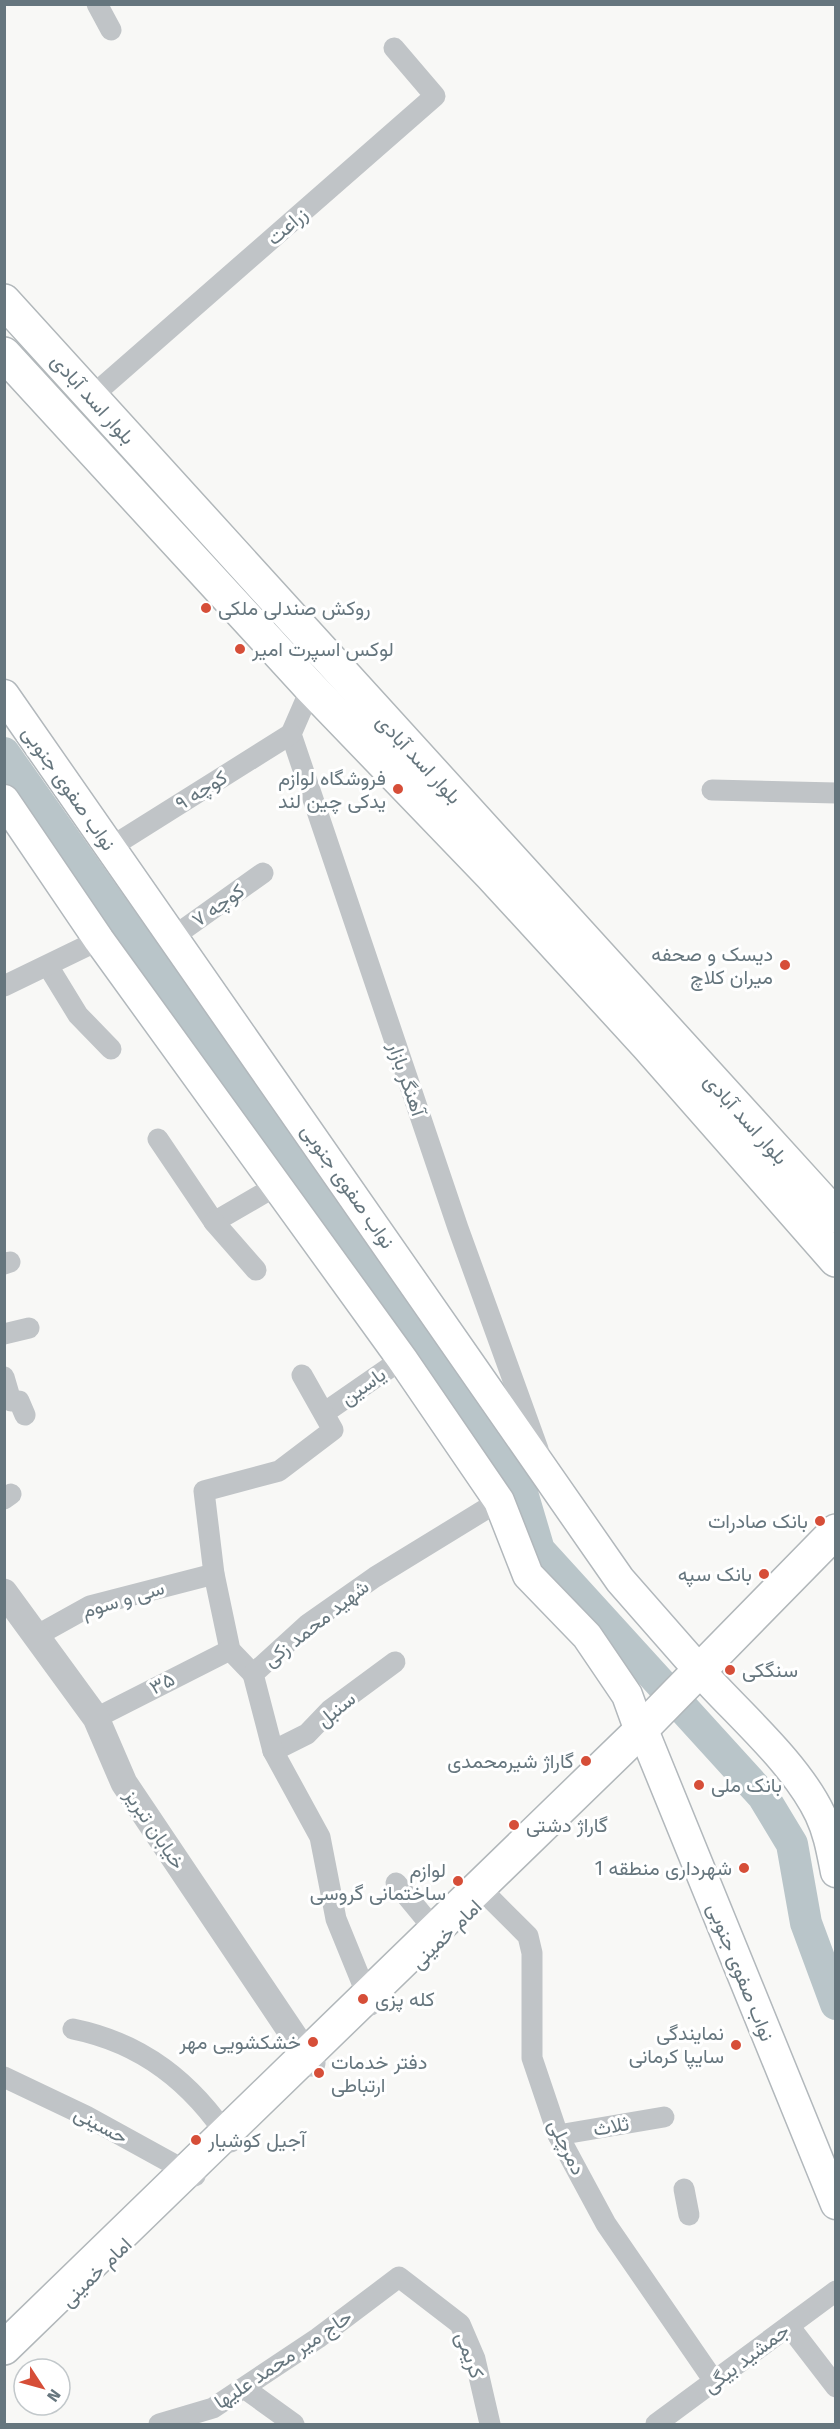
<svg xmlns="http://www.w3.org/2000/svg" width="840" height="2429" viewBox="0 0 840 2429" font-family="'Fira Sans',Vazirmatn,sans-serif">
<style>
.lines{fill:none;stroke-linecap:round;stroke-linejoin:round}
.river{stroke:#b9c5c9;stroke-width:32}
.secondary-casing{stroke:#b2b8bc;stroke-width:33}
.primary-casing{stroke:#b1b7ba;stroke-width:36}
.minor{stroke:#c0c4c7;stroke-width:21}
.tertiary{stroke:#c0c4c7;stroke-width:27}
.secondary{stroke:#fff;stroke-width:30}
.primary{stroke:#fff;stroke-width:33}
.poi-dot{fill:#d64e38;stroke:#fff;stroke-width:2}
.labels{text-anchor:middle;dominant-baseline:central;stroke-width:6;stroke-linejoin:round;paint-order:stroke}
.street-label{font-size:20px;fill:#66767e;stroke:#fff}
.poi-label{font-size:20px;fill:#66767e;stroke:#fff;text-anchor:end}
</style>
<rect width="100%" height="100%" fill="#f8f8f6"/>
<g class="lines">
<path class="river" d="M 4,753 L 520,1486 L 539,1550 L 763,1796 L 792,1844 L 806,1923 L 836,2004"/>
<g class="secondary-casing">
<g id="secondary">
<path d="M 4,695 L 620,1580 L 699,1670"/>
<path d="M 4,800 L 99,940 L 402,1359 L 499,1501 L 528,1575 L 587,1636 L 627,1695 L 640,1731"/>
<path d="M 709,1681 C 746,1721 797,1766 820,1814 C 829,1833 832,1852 836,1872"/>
<path d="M 647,1740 L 836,2204"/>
</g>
</g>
<g class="primary-casing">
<g id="primary">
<path d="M 4,301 L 836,1216"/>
<path d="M 4,354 L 311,688 L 492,876 L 648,1046 L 836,1260"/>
<path d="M 4,2348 L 640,1731 L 836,1531"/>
</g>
</g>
<g class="minor">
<path d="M 97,4 L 111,30"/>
<path d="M 91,397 L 435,96 L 394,48"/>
<path d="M 311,688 L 291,734 L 458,1228 L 538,1449"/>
<path d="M 712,790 L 836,793"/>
<path d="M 111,847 L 291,734"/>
<path d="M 173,937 L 263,873"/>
<path d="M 48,966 L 78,1015 L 111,1049"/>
<path d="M 4,986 L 99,940"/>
<path d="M 158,1139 L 214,1222 L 276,1186"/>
<path d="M 214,1222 L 256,1270"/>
<path d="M 4,1264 L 10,1262"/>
<path d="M 4,1334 L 29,1328"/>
<path d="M 4,1377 L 11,1401 L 19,1401 L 25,1415"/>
<path d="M 324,1413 L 402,1359"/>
<path d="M 4,1499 L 11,1494"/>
<path d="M 36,1636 L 90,1606 L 214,1574"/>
<path d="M 253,1674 L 230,1650 L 214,1574 L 204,1491 L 279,1471 L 333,1430 L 302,1375"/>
<path d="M 96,1718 L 230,1650"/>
<path d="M 273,1751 L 307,1734 L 330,1710 L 395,1662"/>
<path d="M 396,1883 L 434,1929"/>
<path d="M 487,1895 L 528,1936 L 532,1953 L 532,2058 L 558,2135 L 606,2224 L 714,2381"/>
<path d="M 371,2005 L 336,1919 L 320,1837 L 273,1751 L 253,1674 L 308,1624 L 375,1577 L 499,1501"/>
<path d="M 73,2029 C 142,2043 192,2082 231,2142"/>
<path d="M 4,2077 L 86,2116 L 195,2176"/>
<path d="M 558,2135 L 664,2117"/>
<path d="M 684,2189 L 689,2215"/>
<path d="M 789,2326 L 836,2387"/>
<path d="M 244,2388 L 294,2424"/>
<path d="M 159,2424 L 213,2408 L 318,2338 L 399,2277 L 460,2324 L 475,2359 L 490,2424"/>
<path d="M 656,2424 L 836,2291"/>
</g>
<path class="tertiary" d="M 4,1592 L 96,1718 L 124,1783 L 312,2063"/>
<use href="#secondary" class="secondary"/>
<use href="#primary" class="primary"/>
</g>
<g class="poi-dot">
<circle cx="206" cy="608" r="6"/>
<circle cx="240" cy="649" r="6"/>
<circle cx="398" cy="789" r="6"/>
<circle cx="785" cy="965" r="6"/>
<circle cx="820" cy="1521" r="6"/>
<circle cx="764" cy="1574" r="6"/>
<circle cx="730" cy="1670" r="6"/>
<circle cx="586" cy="1761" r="6"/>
<circle cx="699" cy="1785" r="6"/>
<circle cx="514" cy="1825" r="6"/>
<circle cx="744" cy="1868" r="6"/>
<circle cx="458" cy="1881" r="6"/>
<circle cx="363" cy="1999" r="6"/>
<circle cx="313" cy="2042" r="6"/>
<circle cx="736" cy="2045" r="6"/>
<circle cx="319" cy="2073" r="6"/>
<circle cx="196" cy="2140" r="6"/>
</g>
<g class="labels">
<g class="street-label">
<text transform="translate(287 226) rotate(-41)">زراعت</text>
<text transform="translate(93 399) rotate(48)">بلوار اسد آبادی</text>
<text transform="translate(419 759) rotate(47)">بلوار اسد آبادی</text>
<text transform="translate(69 788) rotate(55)">نواب صفوی جنوبی</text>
<text transform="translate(201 790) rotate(-32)">کوچه ۹</text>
<text transform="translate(218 905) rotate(-35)">کوچه ۷</text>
<text transform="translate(407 1079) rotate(71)">آهنگر بازار</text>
<text transform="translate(746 1119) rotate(48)">بلوار اسد آبادی</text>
<text transform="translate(348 1186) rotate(55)">نواب صفوی جنوبی</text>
<text transform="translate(363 1386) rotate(-35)">یاسین</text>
<text transform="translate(123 1599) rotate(-17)">سی و سوم</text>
<text transform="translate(316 1623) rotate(-38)">شهید محمد زکی</text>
<text transform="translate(162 1683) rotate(-27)">۳۵</text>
<text transform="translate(336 1709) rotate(-39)">سنبل</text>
<text transform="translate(155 1829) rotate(56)">خیابان تبریز</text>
<text transform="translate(446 1934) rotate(-44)">امام خمینی</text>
<text transform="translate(741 1972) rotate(68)">نواب صفوی جنوبی</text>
<text transform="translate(101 2125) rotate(28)">حسینی</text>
<text transform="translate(611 2126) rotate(-10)">ثلاث</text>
<text transform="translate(567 2147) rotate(64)">دمرچلی</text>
<text transform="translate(96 2272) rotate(-44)">امام خمینی</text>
<text transform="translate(470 2355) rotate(70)">کریمی</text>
<text transform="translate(746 2358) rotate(-37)">جمشید بیگی</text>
<text transform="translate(283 2359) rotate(-34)">حاج میر محمد علیها</text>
</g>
<g class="poi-label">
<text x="218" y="608" text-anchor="start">روکش صندلی ملکی</text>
<text x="252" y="649" text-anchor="start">لوکس اسپرت امیر</text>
<text x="386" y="778">فروشگاه لوازم<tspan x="386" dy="23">یدکی چین لند</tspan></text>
<text x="773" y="954">دیسک و صحفه<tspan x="773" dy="23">میران کلاچ</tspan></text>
<text x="808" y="1521">بانک صادرات</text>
<text x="752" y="1574">بانک سپه</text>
<text x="742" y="1670" text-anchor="start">سنگکی</text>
<text x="574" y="1761">گاراژ شیرمحمدی</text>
<text x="711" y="1785" text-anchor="start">بانک ملی</text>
<text x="526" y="1825" text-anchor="start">گاراژ دشتی</text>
<text x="732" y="1868">شهرداری منطقه 1</text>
<text x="446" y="1870">لوازم<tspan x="446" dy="23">ساختمانی گروسی</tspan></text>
<text x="375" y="1999" text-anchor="start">کله پزی</text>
<text x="724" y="2033">نمایندگی<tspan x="724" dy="23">سایپا کرمانی</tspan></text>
<text x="301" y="2042">خشکشویی مهر</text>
<text x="331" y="2062" text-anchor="start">دفتر خدمات<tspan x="331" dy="23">ارتباطی</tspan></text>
<text x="208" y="2140" text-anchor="start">آجیل کوشیار</text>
</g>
</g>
<rect width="840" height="2429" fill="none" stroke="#66767e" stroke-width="12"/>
<g transform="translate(42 2387) rotate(126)"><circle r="28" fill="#ffffff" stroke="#c2c8cb" stroke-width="1.5"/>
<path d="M0-4.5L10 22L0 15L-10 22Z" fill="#d64e38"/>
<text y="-9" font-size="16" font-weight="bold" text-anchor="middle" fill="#66767e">N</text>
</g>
</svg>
